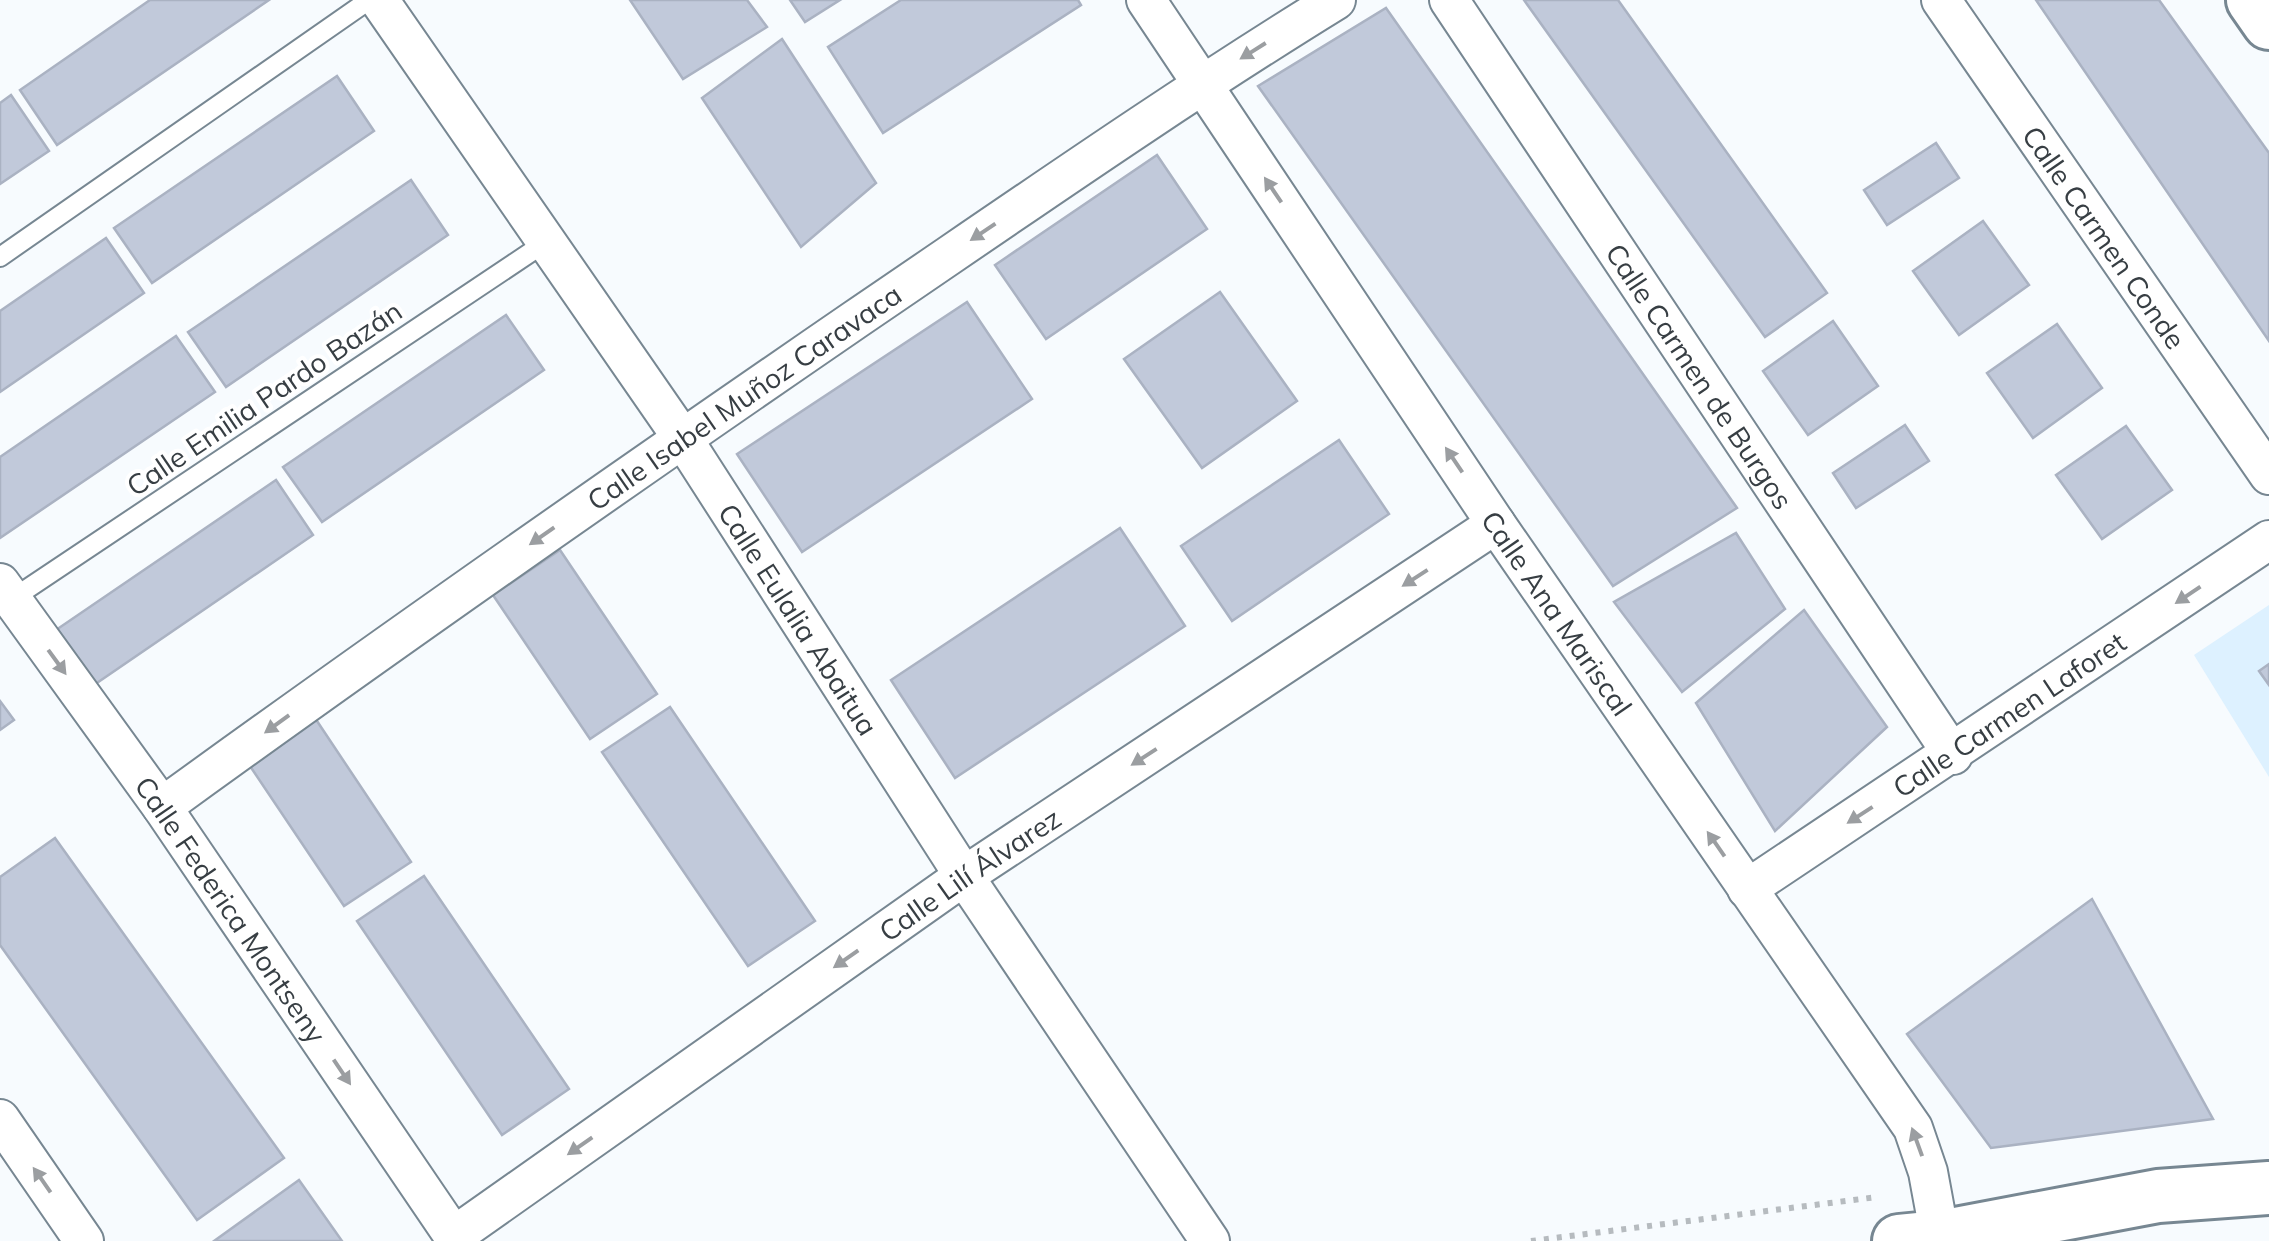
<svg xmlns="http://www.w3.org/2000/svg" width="2269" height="1241" viewBox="0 0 2269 1241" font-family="Mulish,sans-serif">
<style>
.built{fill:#ddf1ff}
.building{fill:#c1c9da;stroke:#aab2c2;stroke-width:2.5}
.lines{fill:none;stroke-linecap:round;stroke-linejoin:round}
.lane-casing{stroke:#778792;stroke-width:22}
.street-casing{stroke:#778792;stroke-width:42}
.secondary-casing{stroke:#778792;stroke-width:58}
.path{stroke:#b6bbbf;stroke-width:6;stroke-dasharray:5 8;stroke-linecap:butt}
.lane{stroke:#fff;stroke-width:18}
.street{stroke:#fff;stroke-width:38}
.secondary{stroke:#fff;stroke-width:52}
.oneway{fill:#9b9ea1}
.labels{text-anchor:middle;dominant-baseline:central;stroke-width:8;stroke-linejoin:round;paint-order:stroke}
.street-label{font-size:28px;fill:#373e43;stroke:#fff}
</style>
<rect width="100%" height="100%" fill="#f7fbfe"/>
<path class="built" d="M 2269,605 L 2269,777 L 2194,655 Z"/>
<g class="building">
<path d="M 150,0 L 269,0 L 57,145 L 20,90 Z"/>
<path d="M 630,0 L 747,0 L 767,27 L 683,79 Z"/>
<path d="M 790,0 L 840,0 L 805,22 Z"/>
<path d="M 901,0 L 1078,0 L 1081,5 L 883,133 L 828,47 Z"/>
<path d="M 1524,0 L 1618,0 L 1827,293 L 1765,337 Z"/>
<path d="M 2036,0 L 2159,0 L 2269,153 L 2269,341 Z"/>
<path d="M 1386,8 L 1737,508 L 1613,586 L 1258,86 Z"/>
<path d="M 782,39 L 876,183 L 801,247 L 702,98 Z"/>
<path d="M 337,76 L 374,131 L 152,283 L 114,228 Z"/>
<path d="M 11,95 L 49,151 L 0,184 L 0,103 Z"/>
<path d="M 1936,143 L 1959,178 L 1887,225 L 1864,190 Z"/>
<path d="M 1157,155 L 1207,229 L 1046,339 L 995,265 Z"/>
<path d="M 411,180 L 448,235 L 226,387 L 188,332 Z"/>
<path d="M 1983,221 L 2029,285 L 1959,335 L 1913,271 Z"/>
<path d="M 106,238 L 144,293 L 0,392 L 0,311 Z"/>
<path d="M 1220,292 L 1297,401 L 1202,468 L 1124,359 Z"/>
<path d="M 967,302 L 1032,399 L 802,552 L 737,454 Z"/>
<path d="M 506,315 L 544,370 L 322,522 L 283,467 Z"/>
<path d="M 1833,321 L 1878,386 L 1808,435 L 1763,371 Z"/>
<path d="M 2057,324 L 2102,388 L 2033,438 L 1987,373 Z"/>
<path d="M 176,336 L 215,392 L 0,538 L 0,457 Z"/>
<path d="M 1905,425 L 1929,461 L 1856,508 L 1833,473 Z"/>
<path d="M 2126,426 L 2172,490 L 2102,539 L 2056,475 Z"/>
<path d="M 1339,440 L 1389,514 L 1232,621 L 1181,546 Z"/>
<path d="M 276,480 L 313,535 L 91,687 L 53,632 Z"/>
<path d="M 1120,528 L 1185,626 L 955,778 L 891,680 Z"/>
<path d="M 1736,533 L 1785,609 L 1682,692 L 1614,602 Z"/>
<path d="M 560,550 L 657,694 L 590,739 L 493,595 Z"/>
<path d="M 1804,610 L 1887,727 L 1775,831 L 1696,703 Z"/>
<path d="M 2269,664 L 2269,685 L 2259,671 Z"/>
<path d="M 0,701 L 14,720 L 0,730 Z"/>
<path d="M 670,707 L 815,921 L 748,966 L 602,752 Z"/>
<path d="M 315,718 L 411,862 L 344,906 L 248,763 Z"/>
<path d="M 55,838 L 284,1158 L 197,1220 L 0,945 L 0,877 Z"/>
<path d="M 424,876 L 569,1089 L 502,1135 L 357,921 Z"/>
<path d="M 2092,899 L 2213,1119 L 1991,1148 L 1907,1034 Z"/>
<path d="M 299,1180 L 342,1241 L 214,1241 Z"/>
</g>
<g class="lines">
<g class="lane-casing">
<g id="lane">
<path d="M 0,257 L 369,0"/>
<path d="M 12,599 L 546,242"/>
</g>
</g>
<g class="street-casing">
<g id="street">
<path id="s1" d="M 379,0 L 683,439 L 964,876 L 1210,1241"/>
<path id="s2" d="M 1146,0 L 1496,524 L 1913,1128 L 1928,1172 L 1940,1237"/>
<path id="s3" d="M 1449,0 L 1953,755"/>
<path id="s4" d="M 1941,0 L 2269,475"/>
<path id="s5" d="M 0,583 L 162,807 L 457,1241"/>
<path id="s6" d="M 162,807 C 391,641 623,479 856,319 C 1015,211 1172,101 1336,0"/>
<path id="s7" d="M 1747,889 L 2269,540"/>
<path d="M 0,1119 L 84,1241"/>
<path id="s8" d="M 454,1236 L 964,876 L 1496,524"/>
</g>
</g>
<g class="secondary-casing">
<g id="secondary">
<path d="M 2253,0 L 2269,23"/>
<path d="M 1899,1241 L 1940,1237 L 2158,1196 L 2269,1188"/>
</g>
</g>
<path class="path" d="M 1531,1241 L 1877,1197"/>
<use href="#lane" class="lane"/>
<use href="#street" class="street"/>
<use href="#secondary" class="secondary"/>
</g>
<defs><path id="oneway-solid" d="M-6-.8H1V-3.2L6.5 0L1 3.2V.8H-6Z" transform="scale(2.5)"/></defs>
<g class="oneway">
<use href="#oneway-solid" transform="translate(1253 51) rotate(148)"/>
<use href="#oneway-solid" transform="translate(1273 190) rotate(-124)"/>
<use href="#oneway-solid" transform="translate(983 232) rotate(146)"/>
<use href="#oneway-solid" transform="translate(1454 460) rotate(-124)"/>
<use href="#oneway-solid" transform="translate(542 536) rotate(145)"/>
<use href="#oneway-solid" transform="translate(1415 578) rotate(147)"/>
<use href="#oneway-solid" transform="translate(2188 595) rotate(146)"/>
<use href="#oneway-solid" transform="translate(57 662) rotate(54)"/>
<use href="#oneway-solid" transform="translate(277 724) rotate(144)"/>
<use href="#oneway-solid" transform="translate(1144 757) rotate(147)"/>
<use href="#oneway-solid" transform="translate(1860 815) rotate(147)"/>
<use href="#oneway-solid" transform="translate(1716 844) rotate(-125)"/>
<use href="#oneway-solid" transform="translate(846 959) rotate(145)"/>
<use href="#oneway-solid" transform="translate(342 1072) rotate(56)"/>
<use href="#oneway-solid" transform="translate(1917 1142) rotate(-110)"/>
<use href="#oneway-solid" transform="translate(580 1146) rotate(145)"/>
<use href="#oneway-solid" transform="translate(42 1180) rotate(-125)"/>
</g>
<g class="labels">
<g class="street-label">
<text stroke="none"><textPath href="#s4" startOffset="288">Calle Carmen Conde</textPath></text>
<text stroke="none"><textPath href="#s3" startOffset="452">Calle Carmen de Burgos</textPath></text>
<text stroke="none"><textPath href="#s6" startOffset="712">Calle Isabel Muñoz Caravaca</textPath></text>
<text transform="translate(264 398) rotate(-34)">Calle Emilia Pardo Bazán</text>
<text stroke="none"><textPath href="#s2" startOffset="738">Calle Ana Mariscal</textPath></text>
<text stroke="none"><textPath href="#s1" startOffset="748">Calle Eulalia Abaitua</textPath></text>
<text stroke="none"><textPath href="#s7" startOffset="315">Calle Carmen Laforet</textPath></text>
<text stroke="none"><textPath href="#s8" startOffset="630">Calle Lilí Álvarez</textPath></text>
<text stroke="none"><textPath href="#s5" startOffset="400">Calle Federica Montseny</textPath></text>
</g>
</g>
</svg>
